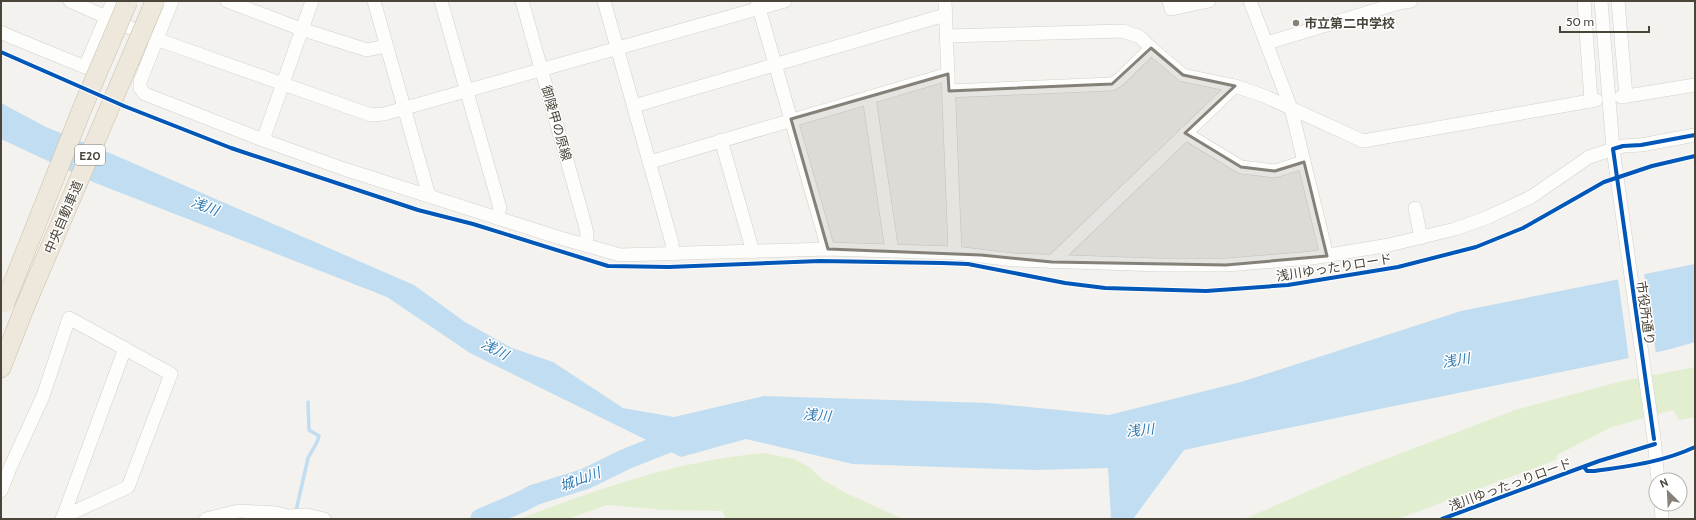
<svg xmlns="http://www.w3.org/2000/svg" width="1696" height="520" viewBox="0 0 1696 520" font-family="Cabin,'Noto Sans JP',sans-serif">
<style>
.green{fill:#e1eecf}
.water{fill:#c0ddf1}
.pier{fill:#f4f2ee}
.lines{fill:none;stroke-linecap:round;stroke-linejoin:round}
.stream{stroke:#c0ddf1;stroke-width:3.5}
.river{stroke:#c0ddf1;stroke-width:21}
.minor-casing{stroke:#d2d0cb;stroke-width:14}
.highway-casing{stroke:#ccbfa9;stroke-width:20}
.minor{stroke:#fdfdfc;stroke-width:13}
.highway{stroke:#ede8db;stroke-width:19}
.highway-bridge-casing{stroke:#ccbfa9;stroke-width:20;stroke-linecap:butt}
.highway-bridge{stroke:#ede8db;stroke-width:19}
.cycleway-casing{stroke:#fff;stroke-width:6}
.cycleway{stroke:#0057b8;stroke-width:4}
.marked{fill:#868178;fill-opacity:0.2;stroke:#868178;stroke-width:3;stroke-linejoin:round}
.poi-dot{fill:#868178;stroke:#fff;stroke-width:1.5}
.labels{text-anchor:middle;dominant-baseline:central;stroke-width:3;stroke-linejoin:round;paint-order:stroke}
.shield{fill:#fff;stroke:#817c74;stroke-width:1}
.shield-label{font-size:12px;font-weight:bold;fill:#4b4439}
.poi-label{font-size:13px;font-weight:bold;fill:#4b4439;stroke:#fff;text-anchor:start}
.street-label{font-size:13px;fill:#4b4439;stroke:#fff}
.water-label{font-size:14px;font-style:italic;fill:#2e7ab2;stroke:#fff}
</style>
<rect width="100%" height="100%" fill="#f4f2ee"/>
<g class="green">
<path d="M 1695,367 L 1695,417 L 1679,420 L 1673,410 L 1612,427 L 1557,455 L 1556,460 L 1398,519 L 1244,519 L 1362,468 L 1515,410 L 1618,382 Z"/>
<path d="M 764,453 L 794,459 L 809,467 L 823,480 L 848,494 L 903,519 L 726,519 L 722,511 L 664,510 L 607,505 L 567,519 L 519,519 C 602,488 675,461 764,453 Z"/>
</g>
<path class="water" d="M 1,103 L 46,127 L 112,154 L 414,285 L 465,322 L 512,348 L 553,362 L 623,408 L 674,417 L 764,396 L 988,403 L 1109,415 L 1241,382 L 1461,311 L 1695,264 L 1695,342 L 1667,350 C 1506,384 1345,415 1184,450 L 1133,519 L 1111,519 L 1108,468 L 1035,470 L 853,464 L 746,439 L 681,457 L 470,353 L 387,297 L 93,182 L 1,139 Z"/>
<path class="pier" d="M 1644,273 L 1656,354 L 1629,360 L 1618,279 Z"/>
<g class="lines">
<path class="stream" d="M 296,511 L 308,458 L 317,442 L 319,436 L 309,430 L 308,402"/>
<path class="river" d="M 481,519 L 523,501 L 534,495 L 585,479 L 626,459 L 684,436"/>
<g class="minor-casing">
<g id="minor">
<path d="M 70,1 L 156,39 L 371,115 L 384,114 L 785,1"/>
<path d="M 172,1 L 140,82 L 140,88 L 145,94 L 263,140 L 344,169 L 557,237 L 620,255 L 828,249 L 955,253 L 1014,260 L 1160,265 L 1226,265 L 1312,258 L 1389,245 L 1455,229 L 1486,218 L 1531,197 L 1589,157 L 1623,146 L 1641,145 L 1695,135"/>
<path d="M 227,1 L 301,29 L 367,50 L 386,46"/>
<path d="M 374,1 L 429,196"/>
<path d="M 441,1 L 500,208 L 497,218"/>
<path d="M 522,1 L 584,221 L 587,233 L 586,245"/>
<path d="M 604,1 L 672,243 L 673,254"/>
<path d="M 757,1 L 828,249"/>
<path d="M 945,1 L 955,253"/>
<path d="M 1169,1 L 1171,9 L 1209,1"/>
<path d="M 1250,1 L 1291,108 L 1327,256"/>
<path d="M 1584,1 L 1591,101"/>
<path d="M 1601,1 L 1613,149 L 1654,439 L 1658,480"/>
<path d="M 1618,1 L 1626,96"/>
<path d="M 1,32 L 9,36 L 85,67 L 113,1"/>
<path d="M 947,36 L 1123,31 L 1140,37 L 1151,48 L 1183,75 L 1235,86 L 1264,96 L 1363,141 L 1596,100"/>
<path d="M 1267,43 L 1399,3 L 1411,1"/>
<path d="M 949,91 L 1112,84 L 1120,79 L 1151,48"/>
<path d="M 869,97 L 892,251"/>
<path d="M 1621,97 L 1695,85"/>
<path d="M 634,106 L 945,15"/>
<path d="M 1185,133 L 1241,167 L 1275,171 L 1304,162"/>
<path d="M 263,140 L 312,1"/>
<path d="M 721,140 L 753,252"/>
<path d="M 650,162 L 948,74"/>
<path d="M 1415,208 L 1421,238"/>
<path d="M 1052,262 L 1235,86"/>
<path d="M 1,491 L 10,468 L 43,396 L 69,318 L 171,374 L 128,487 L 63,517 L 62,519"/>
<path d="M 1661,504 L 1662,519"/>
<path d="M 63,517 L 125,348"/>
<path d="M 206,519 L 238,511 L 276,513 L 288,516 L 307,515 L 324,519"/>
</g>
</g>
<g class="highway-casing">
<path id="highway" d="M 1,368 L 24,309"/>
</g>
<use href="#minor" class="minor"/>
<use href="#highway" class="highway"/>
<g class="highway-bridge-casing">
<g id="highway-bridge">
<path d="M 5,303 L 82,109 L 128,1"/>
<path d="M 24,309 L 155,1"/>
</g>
</g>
<use href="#highway-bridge" class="highway-bridge"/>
<g class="cycleway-casing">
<g id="cycleway">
<path d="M 1,52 L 124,106 L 231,148 L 418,210 L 473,224 L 608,266 L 669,267 L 820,261 L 942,263 L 968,264 L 1065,283 L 1105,288 L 1206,291 L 1288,285 L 1398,267 L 1476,247 L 1523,228 L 1604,182 L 1652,166 L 1695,156"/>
<path d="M 1654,439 L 1613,149 L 1623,146 L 1641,145 L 1695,135"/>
<path d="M 1584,467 L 1587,471 L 1595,471 C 1630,466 1663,462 1695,447"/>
<path d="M 1442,519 L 1599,461 L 1655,444"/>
</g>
</g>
<use href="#cycleway" class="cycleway"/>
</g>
<path class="marked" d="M 1151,48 L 1183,75 L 1235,86 L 1185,133 L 1241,167 L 1275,171 L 1304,162 L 1327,256 L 1226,265 L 1052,262 L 981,255 L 828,249 L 791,119 L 948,74 L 949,91 L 1112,84 Z"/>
<circle class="poi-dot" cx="1296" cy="23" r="4"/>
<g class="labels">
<rect class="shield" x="75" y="145" width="30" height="20" rx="3"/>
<g class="shield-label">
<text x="90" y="155">E20</text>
</g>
<g class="poi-label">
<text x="1304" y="23">市立第二中学校</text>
</g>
<g class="street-label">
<text transform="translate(557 123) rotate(74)">御陵甲の原線</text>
<text transform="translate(63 217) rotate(-67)">中央自動車道</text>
<text transform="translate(1334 267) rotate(-9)">浅川ゆったりロード</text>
<text transform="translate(1646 313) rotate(82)">市役所通り</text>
<text transform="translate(1510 484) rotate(-20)">浅川ゆったっりロード</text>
</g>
<g class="water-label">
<text transform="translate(205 206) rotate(21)">浅川</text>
<text transform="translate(495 349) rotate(28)">浅川</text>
<text transform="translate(1456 360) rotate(-9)">浅川</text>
<text transform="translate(817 415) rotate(5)">浅川</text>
<text transform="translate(1140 430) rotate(-6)">浅川</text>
<text transform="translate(580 479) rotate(-20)">城山川</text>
</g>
</g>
<rect width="1696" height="520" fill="none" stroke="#4b4439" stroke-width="4"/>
<g transform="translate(1668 492) rotate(336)"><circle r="19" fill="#ffffff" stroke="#b7b4b0"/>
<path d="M0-3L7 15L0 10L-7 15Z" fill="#868178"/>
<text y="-6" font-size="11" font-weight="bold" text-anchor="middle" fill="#4b4439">N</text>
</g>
<path d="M1560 26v6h89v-6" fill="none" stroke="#4b4439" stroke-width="2"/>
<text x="1566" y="26" font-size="12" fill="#4b4439" stroke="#ffffff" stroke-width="3" paint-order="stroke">50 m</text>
</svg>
